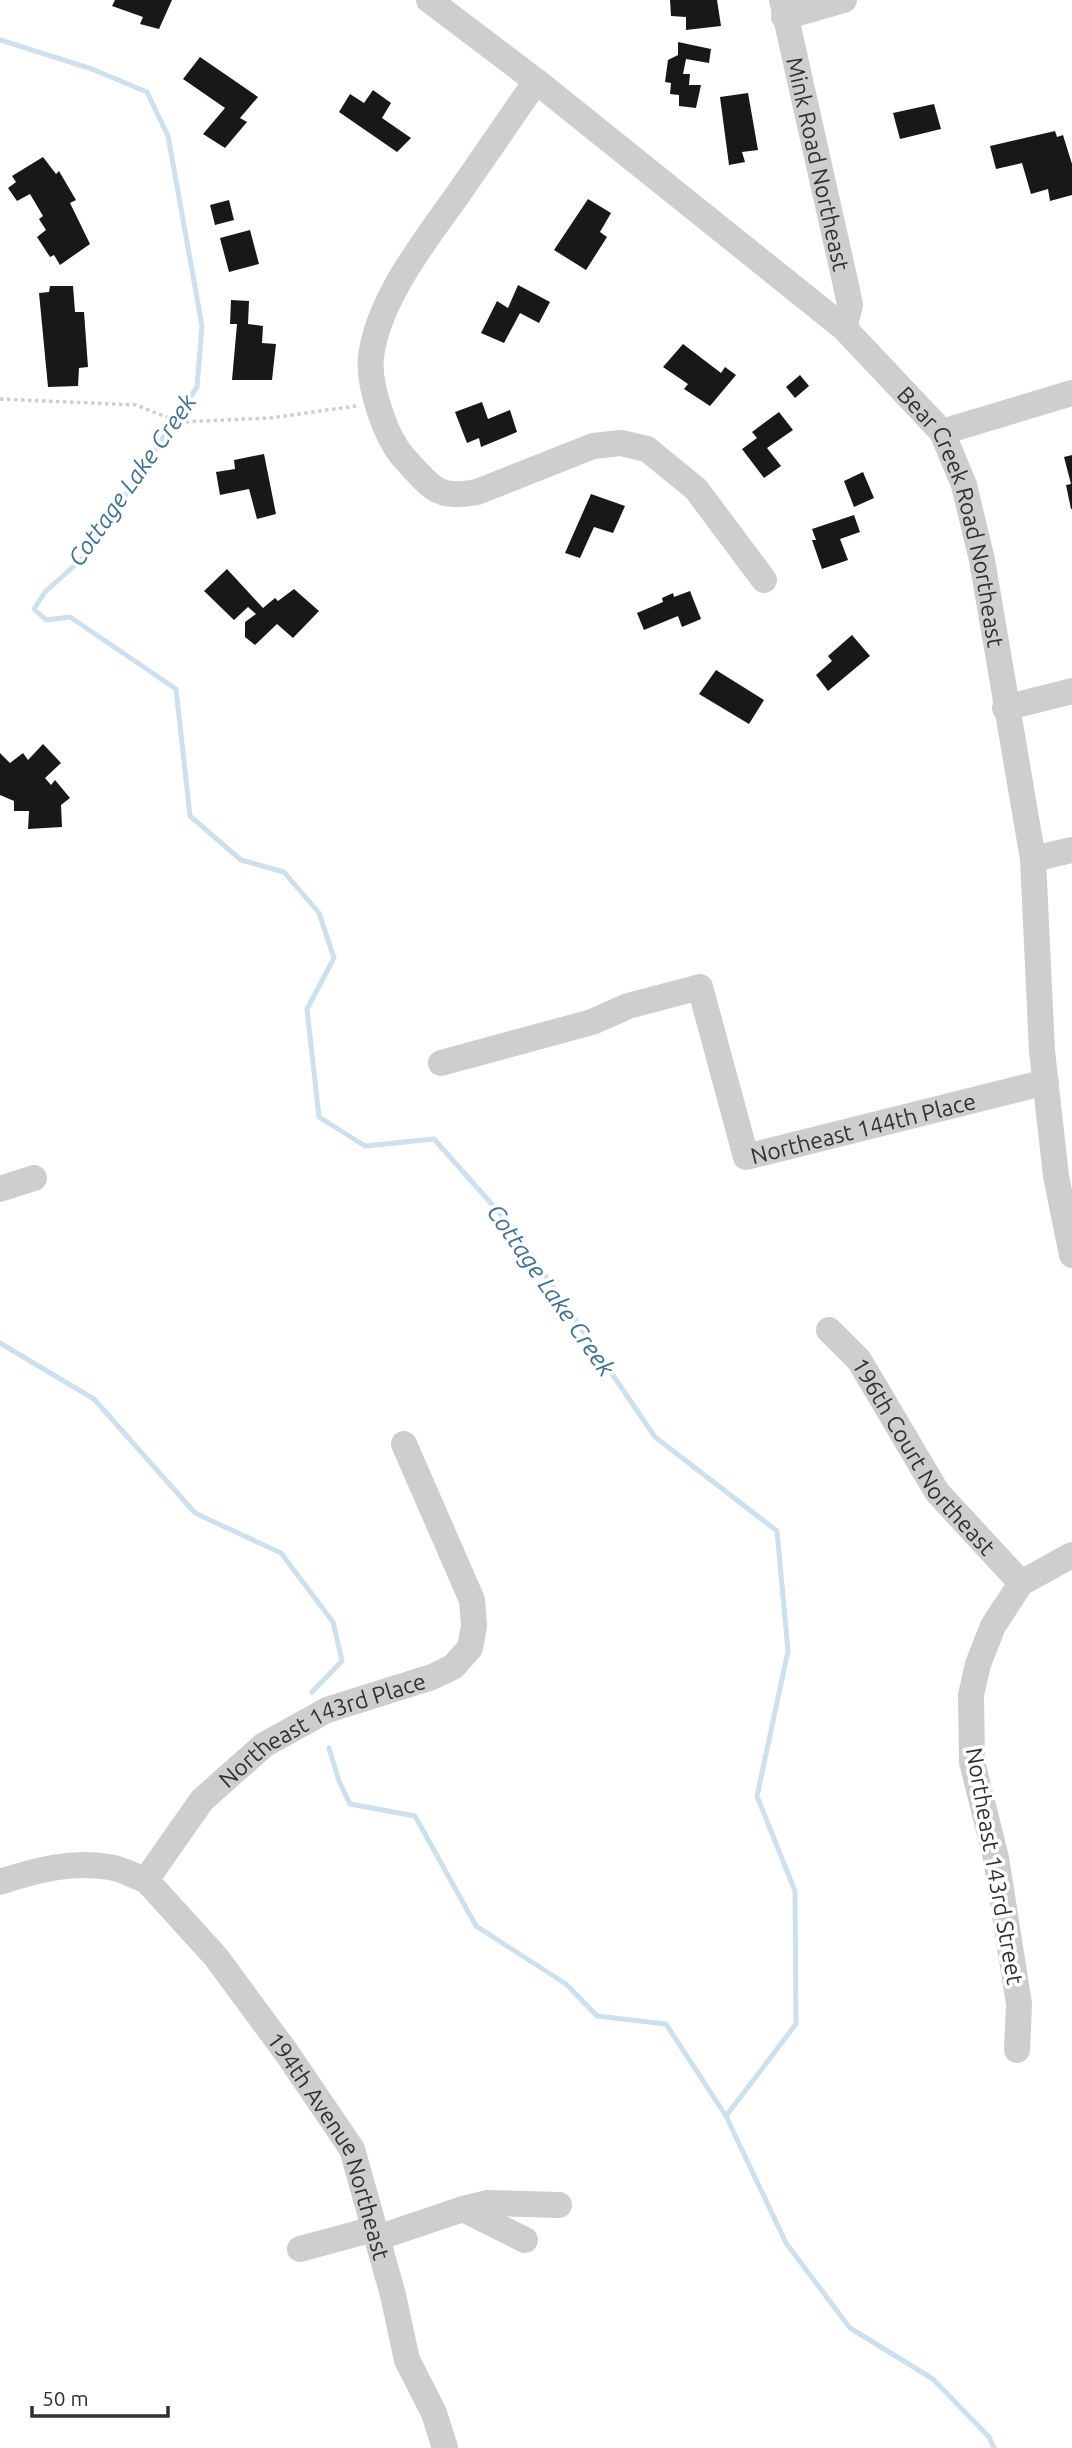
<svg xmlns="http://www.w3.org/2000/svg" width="1072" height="2448" viewBox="0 0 1072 2448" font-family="Ubuntu,sans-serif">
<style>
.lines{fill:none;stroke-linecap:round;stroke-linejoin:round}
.stream{stroke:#cce0ed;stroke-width:5}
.building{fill:#181818}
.path{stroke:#cecece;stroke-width:3.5;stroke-dasharray:3.5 3.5;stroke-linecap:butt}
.minor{stroke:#cecece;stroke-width:26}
.labels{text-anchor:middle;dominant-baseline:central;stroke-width:7;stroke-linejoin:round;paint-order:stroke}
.street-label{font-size:23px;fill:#313131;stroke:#fff}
.water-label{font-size:24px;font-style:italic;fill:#3e7193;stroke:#fff}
</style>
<rect width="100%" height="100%" fill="#fff"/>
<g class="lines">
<g class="stream">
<path d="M 0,40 L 92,69 L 147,92 L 168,136 L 202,326 L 197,387 L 83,558 L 45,592 L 34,609 L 46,620 L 70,617 L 176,689 L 190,816 L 241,860 L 284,872 L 319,913 L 334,958 L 307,1009 L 319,1117 L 365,1146 L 434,1139 L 513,1228 L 655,1437 L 777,1531 L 788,1651 L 757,1796 L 795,1891 L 796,2024 L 726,2116 L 786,2243 L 850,2328 L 933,2379 L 989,2437 L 994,2448"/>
<path d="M 0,1343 L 94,1399 L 195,1513 L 281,1553 L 333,1622 L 342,1661 L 312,1692"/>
<path d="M 329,1748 L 339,1781 L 350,1804 L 415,1816 L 476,1926 L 566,1984 L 597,2016 L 666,2024 L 726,2116"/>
</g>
</g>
<g class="building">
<path d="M 115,0 L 172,0 L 159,29 L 140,24 L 143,17 L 112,6 Z"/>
<path d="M 670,0 L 717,0 L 721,26 L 686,30 L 686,17 L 671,16 Z"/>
<path d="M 678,42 L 711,49 L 709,63 L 686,59 L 683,74 L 690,74 L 689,85 L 701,85 L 696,108 L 679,106 L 679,95 L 670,94 L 671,83 L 665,82 L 668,60 L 678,55 Z"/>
<path d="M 200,57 L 258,97 L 240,118 L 247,122 L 225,148 L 203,134 L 225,108 L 183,79 Z"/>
<path d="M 373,90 L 391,103 L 382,118 L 411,138 L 397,152 L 339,112 L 350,94 L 364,103 Z"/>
<path d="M 748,93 L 758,150 L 742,152 L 745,162 L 729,165 L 720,97 Z"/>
<path d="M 934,104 L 941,129 L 900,139 L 893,113 Z"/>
<path d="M 1055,131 L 1057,137 L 1063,135 L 1072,164 L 1072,195 L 1050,201 L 1048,189 L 1031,194 L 1022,163 L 996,169 L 990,146 Z"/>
<path d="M 43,157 L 56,174 L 59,171 L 76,200 L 70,203 L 90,244 L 60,265 L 54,255 L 50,257 L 37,237 L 46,230 L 39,219 L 43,216 L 30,194 L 17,201 L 8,188 L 16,182 L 12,176 Z"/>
<path d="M 588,199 L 611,213 L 600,232 L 607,237 L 586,270 L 554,250 Z"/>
<path d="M 229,200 L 234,220 L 215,225 L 210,205 Z"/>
<path d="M 250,230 L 259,264 L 229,272 L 220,238 Z"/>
<path d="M 518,285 L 550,302 L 539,323 L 520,313 L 504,343 L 481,333 L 497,301 L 508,308 Z"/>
<path d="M 50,286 L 73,286 L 75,312 L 84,312 L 88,367 L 79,368 L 78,386 L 48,387 L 39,293 L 49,292 Z"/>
<path d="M 231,300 L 249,301 L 248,324 L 263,326 L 262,343 L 276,344 L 272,380 L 232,380 L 237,324 L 230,324 Z"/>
<path d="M 683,344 L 721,373 L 725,367 L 736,375 L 710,406 L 684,389 L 688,384 L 663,367 Z"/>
<path d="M 800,375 L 809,386 L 795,398 L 786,387 Z"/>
<path d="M 482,402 L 488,419 L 510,410 L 517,432 L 481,447 L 479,438 L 467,443 L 455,412 Z"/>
<path d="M 779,412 L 793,430 L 767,448 L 781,466 L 764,478 L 742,449 L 757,438 L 752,432 Z"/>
<path d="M 264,454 L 276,514 L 257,519 L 249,489 L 220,495 L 216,472 L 235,469 L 234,460 Z"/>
<path d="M 1072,455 L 1072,509 L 1071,509 L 1066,485 L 1071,484 L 1064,457 Z"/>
<path d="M 863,472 L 874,498 L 854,507 L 844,481 Z"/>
<path d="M 591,494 L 625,506 L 613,533 L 594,527 L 580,558 L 565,553 Z"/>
<path d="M 854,515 L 860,532 L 840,539 L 848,560 L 822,569 L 812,540 L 816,540 L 812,529 Z"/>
<path d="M 227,569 L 263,608 L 275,598 L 278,601 L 294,589 L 319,611 L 293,638 L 277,624 L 255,645 L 245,637 L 245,622 L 256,614 L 248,607 L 234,620 L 204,591 Z"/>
<path d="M 690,591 L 701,619 L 682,627 L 678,616 L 644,630 L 637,613 L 663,602 L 662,598 L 673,593 L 674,597 Z"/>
<path d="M 852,635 L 870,656 L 828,691 L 816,675 L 832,661 L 828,656 Z"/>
<path d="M 716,670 L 764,700 L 749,724 L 699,694 Z"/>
<path d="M 43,744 L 61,763 L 45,778 L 51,785 L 55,780 L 70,798 L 61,805 L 62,827 L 28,829 L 29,811 L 14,811 L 14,801 L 0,795 L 0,753 L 10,763 L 23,753 L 28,760 Z"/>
</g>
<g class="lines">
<path class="path" d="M 0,399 L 136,405 L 179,422 L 270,418 L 356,406"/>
<g class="minor">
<path id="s1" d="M 429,0 L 536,81 L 844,328 L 942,432 L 964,485 L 982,560 L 1033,859 L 1042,1051 L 1056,1176 L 1072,1255"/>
<path id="s2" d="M 782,0 L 847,290 L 850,305 L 844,328"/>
<path d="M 784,17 L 844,0"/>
<path d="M 536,81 C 511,118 486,154 461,190 C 428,237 378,298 371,357 C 368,385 386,440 406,460 C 431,487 437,500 477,492 L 593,446 L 621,443 L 647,449 L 696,489 L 764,580"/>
<path d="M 942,432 L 1072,393"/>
<path d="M 1005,708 L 1072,691"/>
<path d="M 1033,859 L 1072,850"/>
<path id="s3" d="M 441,1063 L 592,1022 L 628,1006 L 700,987 L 746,1157 L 1046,1082"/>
<path d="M 0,1189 L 34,1178"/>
<path id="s4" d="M 829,1330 L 859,1360 L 937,1492 L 1021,1583"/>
<path id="s5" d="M 146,1880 L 216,1957 L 286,2052 L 352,2149 L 393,2295 L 407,2360 L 434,2413 L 445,2448"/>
<path id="s6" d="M 0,1882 C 36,1870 71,1861 109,1867 C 122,1869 134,1876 146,1880 L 202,1800 L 264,1745 L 327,1710 L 432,1677 L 453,1667 L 470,1648 L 474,1626 L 472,1600 L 404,1444"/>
<path d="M 1017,2050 L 1019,2004 L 996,1858 L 972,1762 L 971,1695 L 978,1664 L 993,1626 L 1021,1583 L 1072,1555"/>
<path d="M 463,2209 L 525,2240"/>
<path d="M 377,2238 L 463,2209 L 488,2203 L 559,2205"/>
<path d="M 300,2249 L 374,2229"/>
</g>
</g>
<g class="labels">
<g class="street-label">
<text stroke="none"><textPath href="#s2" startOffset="168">Mink Road Northeast</textPath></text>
<text stroke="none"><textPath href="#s1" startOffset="754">Bear Creek Road Northeast</textPath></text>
<text stroke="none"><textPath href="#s3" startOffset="567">Northeast 144th Place</textPath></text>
<text stroke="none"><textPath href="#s4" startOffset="159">196th Court Northeast</textPath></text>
<text stroke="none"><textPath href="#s6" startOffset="390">Northeast 143rd Place</textPath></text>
<text transform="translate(995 1866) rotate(80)">Northeast 143rd Street</text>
<text stroke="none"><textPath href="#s5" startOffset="327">194th Avenue Northeast</textPath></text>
</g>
<g class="water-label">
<text transform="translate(132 480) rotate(-55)">Cottage Lake Creek</text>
<text transform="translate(551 1290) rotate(55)">Cottage Lake Creek</text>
</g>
</g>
<path d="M32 2406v10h136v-10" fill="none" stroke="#313131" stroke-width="3.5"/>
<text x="42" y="2406" font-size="21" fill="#313131" stroke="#ffffff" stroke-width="5" paint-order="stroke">50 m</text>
</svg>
